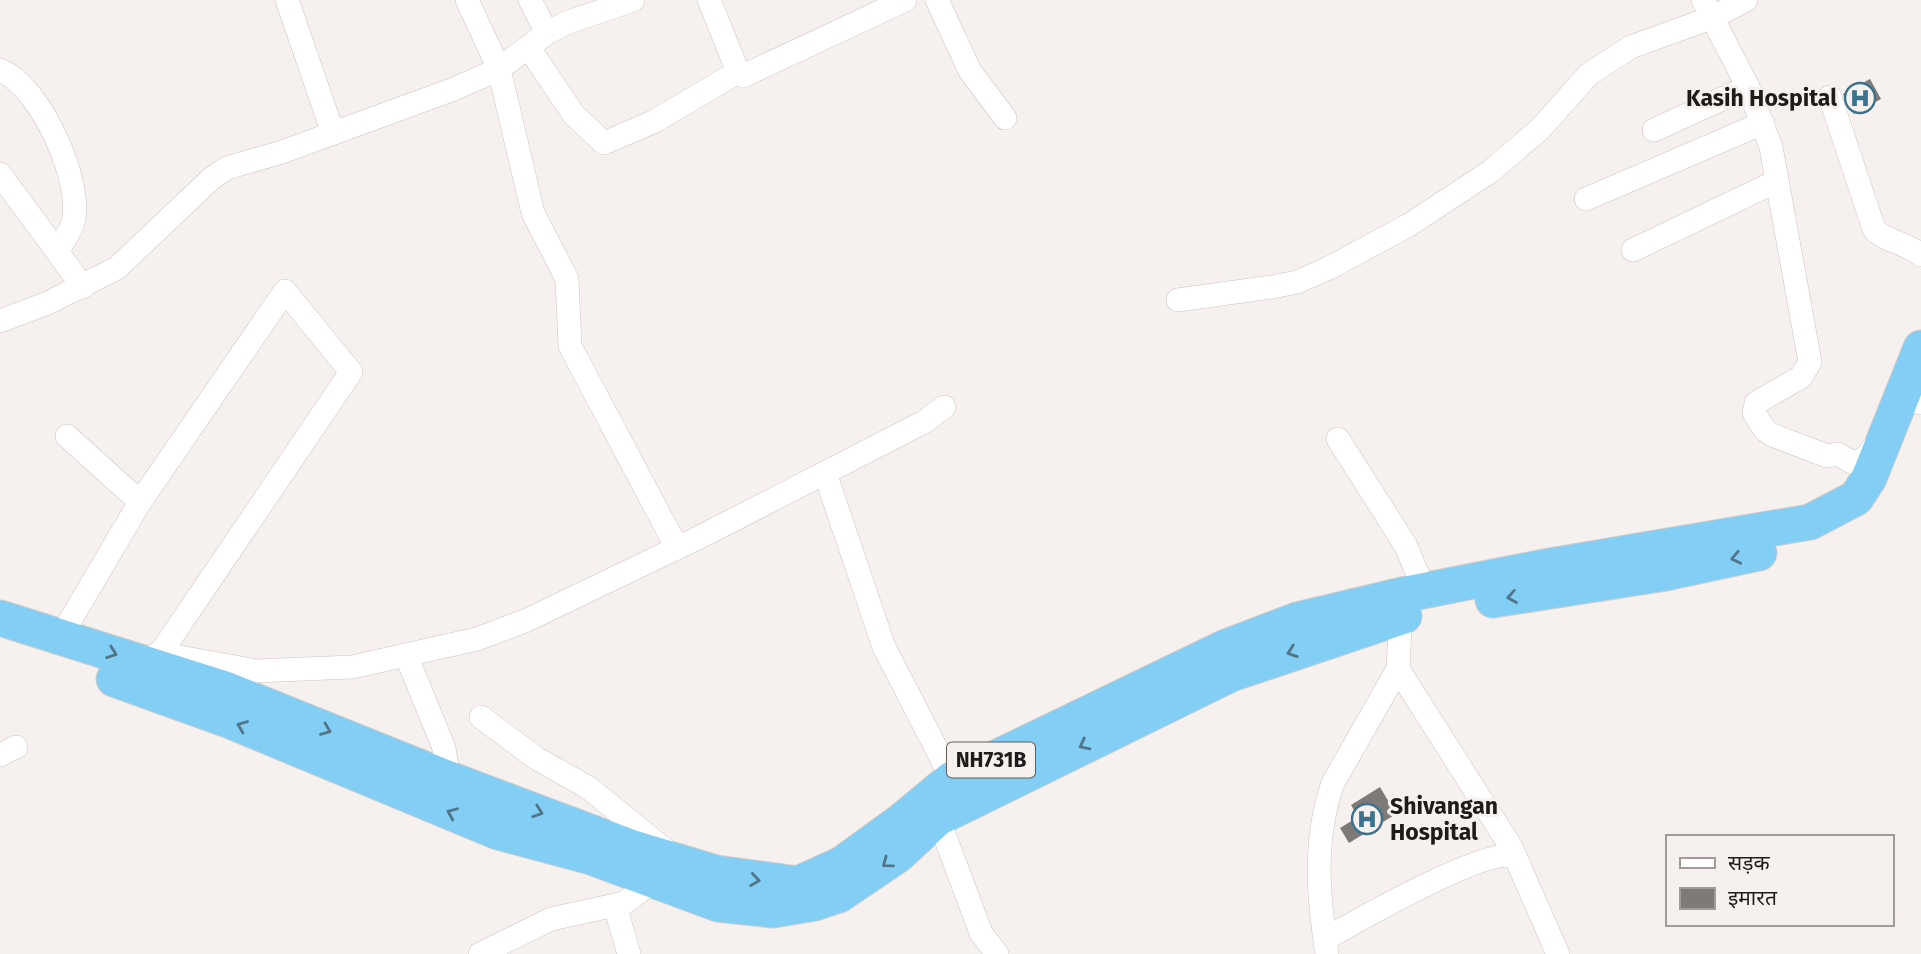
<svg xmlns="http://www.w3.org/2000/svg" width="1921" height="954" viewBox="0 0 1921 954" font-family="'Fira Sans','Noto Sans Devanagari',sans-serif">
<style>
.building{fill:#7e7a78}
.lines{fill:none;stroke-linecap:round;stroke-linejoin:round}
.minor-casing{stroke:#cac5c3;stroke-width:24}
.highway-casing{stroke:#cecdcd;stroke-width:37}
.minor{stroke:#fff;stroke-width:23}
.highway{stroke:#82cef4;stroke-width:35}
.oneway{stroke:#507588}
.labels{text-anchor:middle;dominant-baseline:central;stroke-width:6;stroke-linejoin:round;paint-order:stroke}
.shield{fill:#f6f1ef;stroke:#5f5c5b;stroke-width:2}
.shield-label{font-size:21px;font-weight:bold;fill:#1e1c1b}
.poi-label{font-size:23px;font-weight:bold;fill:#1e1c1b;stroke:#f6f1ef;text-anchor:end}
</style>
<rect width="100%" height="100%" fill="#f6f1ef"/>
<g class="building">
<path d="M 1870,79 L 1881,99 L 1854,114 L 1843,94 Z"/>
<path d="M 1380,787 L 1396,814 L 1349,843 L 1340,828 L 1358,817 L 1351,805 Z"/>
</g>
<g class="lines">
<g class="minor-casing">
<g id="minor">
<path d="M 287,0 L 333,133"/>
<path d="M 467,0 L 499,69 L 533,213 L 567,279 L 570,346 L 677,548"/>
<path d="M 530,0 L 547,33"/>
<path d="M 709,0 L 738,72 L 743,76 L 905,0"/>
<path d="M 937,0 L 970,71 L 1005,118"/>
<path d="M 1703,0 L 1748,87 L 1771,147 L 1810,362 L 1801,377 L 1756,403 L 1754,413 L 1765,430 L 1772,435 L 1827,456 L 1838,454 L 1853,463 L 1865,458 L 1878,442"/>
<path d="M 529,48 L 574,115 L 604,143 L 653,122 L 738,72"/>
<path d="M 0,70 C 40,85 84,183 73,223 C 70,232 62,243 58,251"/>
<path d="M 1830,97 L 1874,229 C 1882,240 1907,243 1921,255"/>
<path d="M 1654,130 L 1748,87"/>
<path d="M 0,174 L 83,287"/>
<path d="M 1586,199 L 1763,123"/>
<path d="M 1633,250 L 1777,181"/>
<path d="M 1178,300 L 1272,287 L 1297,282 L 1329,268 L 1409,225 L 1491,171 L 1540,129 L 1589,74 L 1631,47 L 1711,18 L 1746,0"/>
<path d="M 0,321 L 48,303 L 117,268 L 212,178 L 227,168 L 282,152 L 454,89 L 499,69 L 547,33 L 566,23 L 633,0"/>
<path d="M 1918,402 L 1921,403"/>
<path d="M 67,436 L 140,502"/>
<path d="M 1338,439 L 1406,546 L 1424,590"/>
<path d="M 825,473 L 884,647 L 952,779"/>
<path d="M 61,636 L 140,502 L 285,291 L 351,372 L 151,667"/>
<path d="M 158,653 L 256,671 L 352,667 L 477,639 L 525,621 L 700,537 L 924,422 L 944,407"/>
<path d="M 406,655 L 444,748 L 449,779"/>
<path d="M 1398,669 L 1511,847 L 1558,954"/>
<path d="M 481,717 L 536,758 L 589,788 L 670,854"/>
<path d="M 0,755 L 16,747"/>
<path d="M 938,818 L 981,933 L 997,954"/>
<path d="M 1325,939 C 1357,921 1483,849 1513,856"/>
<path d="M 480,954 L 551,919 L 620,904"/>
<path d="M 629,954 L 616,909 L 656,879"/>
<path d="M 1327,954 C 1318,896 1313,840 1333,783 L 1398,669 L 1401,606"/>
</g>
</g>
<g class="highway-casing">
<g id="highway">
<path d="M 1493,600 L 1666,573 L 1759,553"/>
<path d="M 0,618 L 225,689 L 449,779 L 630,847 L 716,873 L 798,884 L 842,864 L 900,822 L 952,779 L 1226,647 L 1297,620 L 1402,595 L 1550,566 L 1810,522 L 1856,498 L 1869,478 L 1921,348"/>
<path d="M 114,679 L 228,720 L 498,832 L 591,857 L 718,904 L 773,910 L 815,903 L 839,895 L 898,855 L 938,818 L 1231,674 L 1404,616"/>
</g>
</g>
<use href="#minor" class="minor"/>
<use href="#highway" class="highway"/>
</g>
<defs><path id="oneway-chevron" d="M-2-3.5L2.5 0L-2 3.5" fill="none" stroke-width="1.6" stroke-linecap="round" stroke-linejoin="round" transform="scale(1.75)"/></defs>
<g class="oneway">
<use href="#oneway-chevron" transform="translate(1736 558) rotate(168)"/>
<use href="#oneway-chevron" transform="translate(1512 597) rotate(170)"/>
<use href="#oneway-chevron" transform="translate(1292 652) rotate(161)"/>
<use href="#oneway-chevron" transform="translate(112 653) rotate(20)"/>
<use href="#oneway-chevron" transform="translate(242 726) rotate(-158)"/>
<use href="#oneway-chevron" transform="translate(326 730) rotate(22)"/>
<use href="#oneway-chevron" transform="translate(1084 745) rotate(153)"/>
<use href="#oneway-chevron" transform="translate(538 812) rotate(20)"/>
<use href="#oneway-chevron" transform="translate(452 813) rotate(-157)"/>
<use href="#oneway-chevron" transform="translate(887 863) rotate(144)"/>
<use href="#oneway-chevron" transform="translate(755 880) rotate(8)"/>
</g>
<defs>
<g id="hospital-ring" transform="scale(1.575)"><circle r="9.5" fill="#f6f1ef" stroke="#3b728d" stroke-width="1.5"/><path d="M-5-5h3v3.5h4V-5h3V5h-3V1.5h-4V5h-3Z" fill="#3b728d"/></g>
</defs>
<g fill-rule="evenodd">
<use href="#hospital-ring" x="1860" y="98"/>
<use href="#hospital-ring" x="1367" y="819"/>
</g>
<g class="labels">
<rect class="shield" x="947" y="742.5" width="88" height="35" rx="5"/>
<g class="shield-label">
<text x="991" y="760">NH731B</text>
</g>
<g class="poi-label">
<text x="1837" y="98">Kasih Hospital</text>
<text x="1390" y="806" text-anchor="start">Shivangan<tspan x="1390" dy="26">Hospital</tspan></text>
</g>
</g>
<rect x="1666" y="835" width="228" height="91" fill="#f6f1ef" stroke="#a09c9a" stroke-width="2"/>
<rect x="1680" y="858" width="35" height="10" fill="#ffffff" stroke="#a09c9a" stroke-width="2"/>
<text x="1728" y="870" font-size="21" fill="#1e1c1b">सड़क</text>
<rect x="1680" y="888" width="35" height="21" fill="#7e7a78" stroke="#a09c9a" stroke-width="2"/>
<text x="1728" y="905" font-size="21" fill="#1e1c1b">इमारत</text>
</svg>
